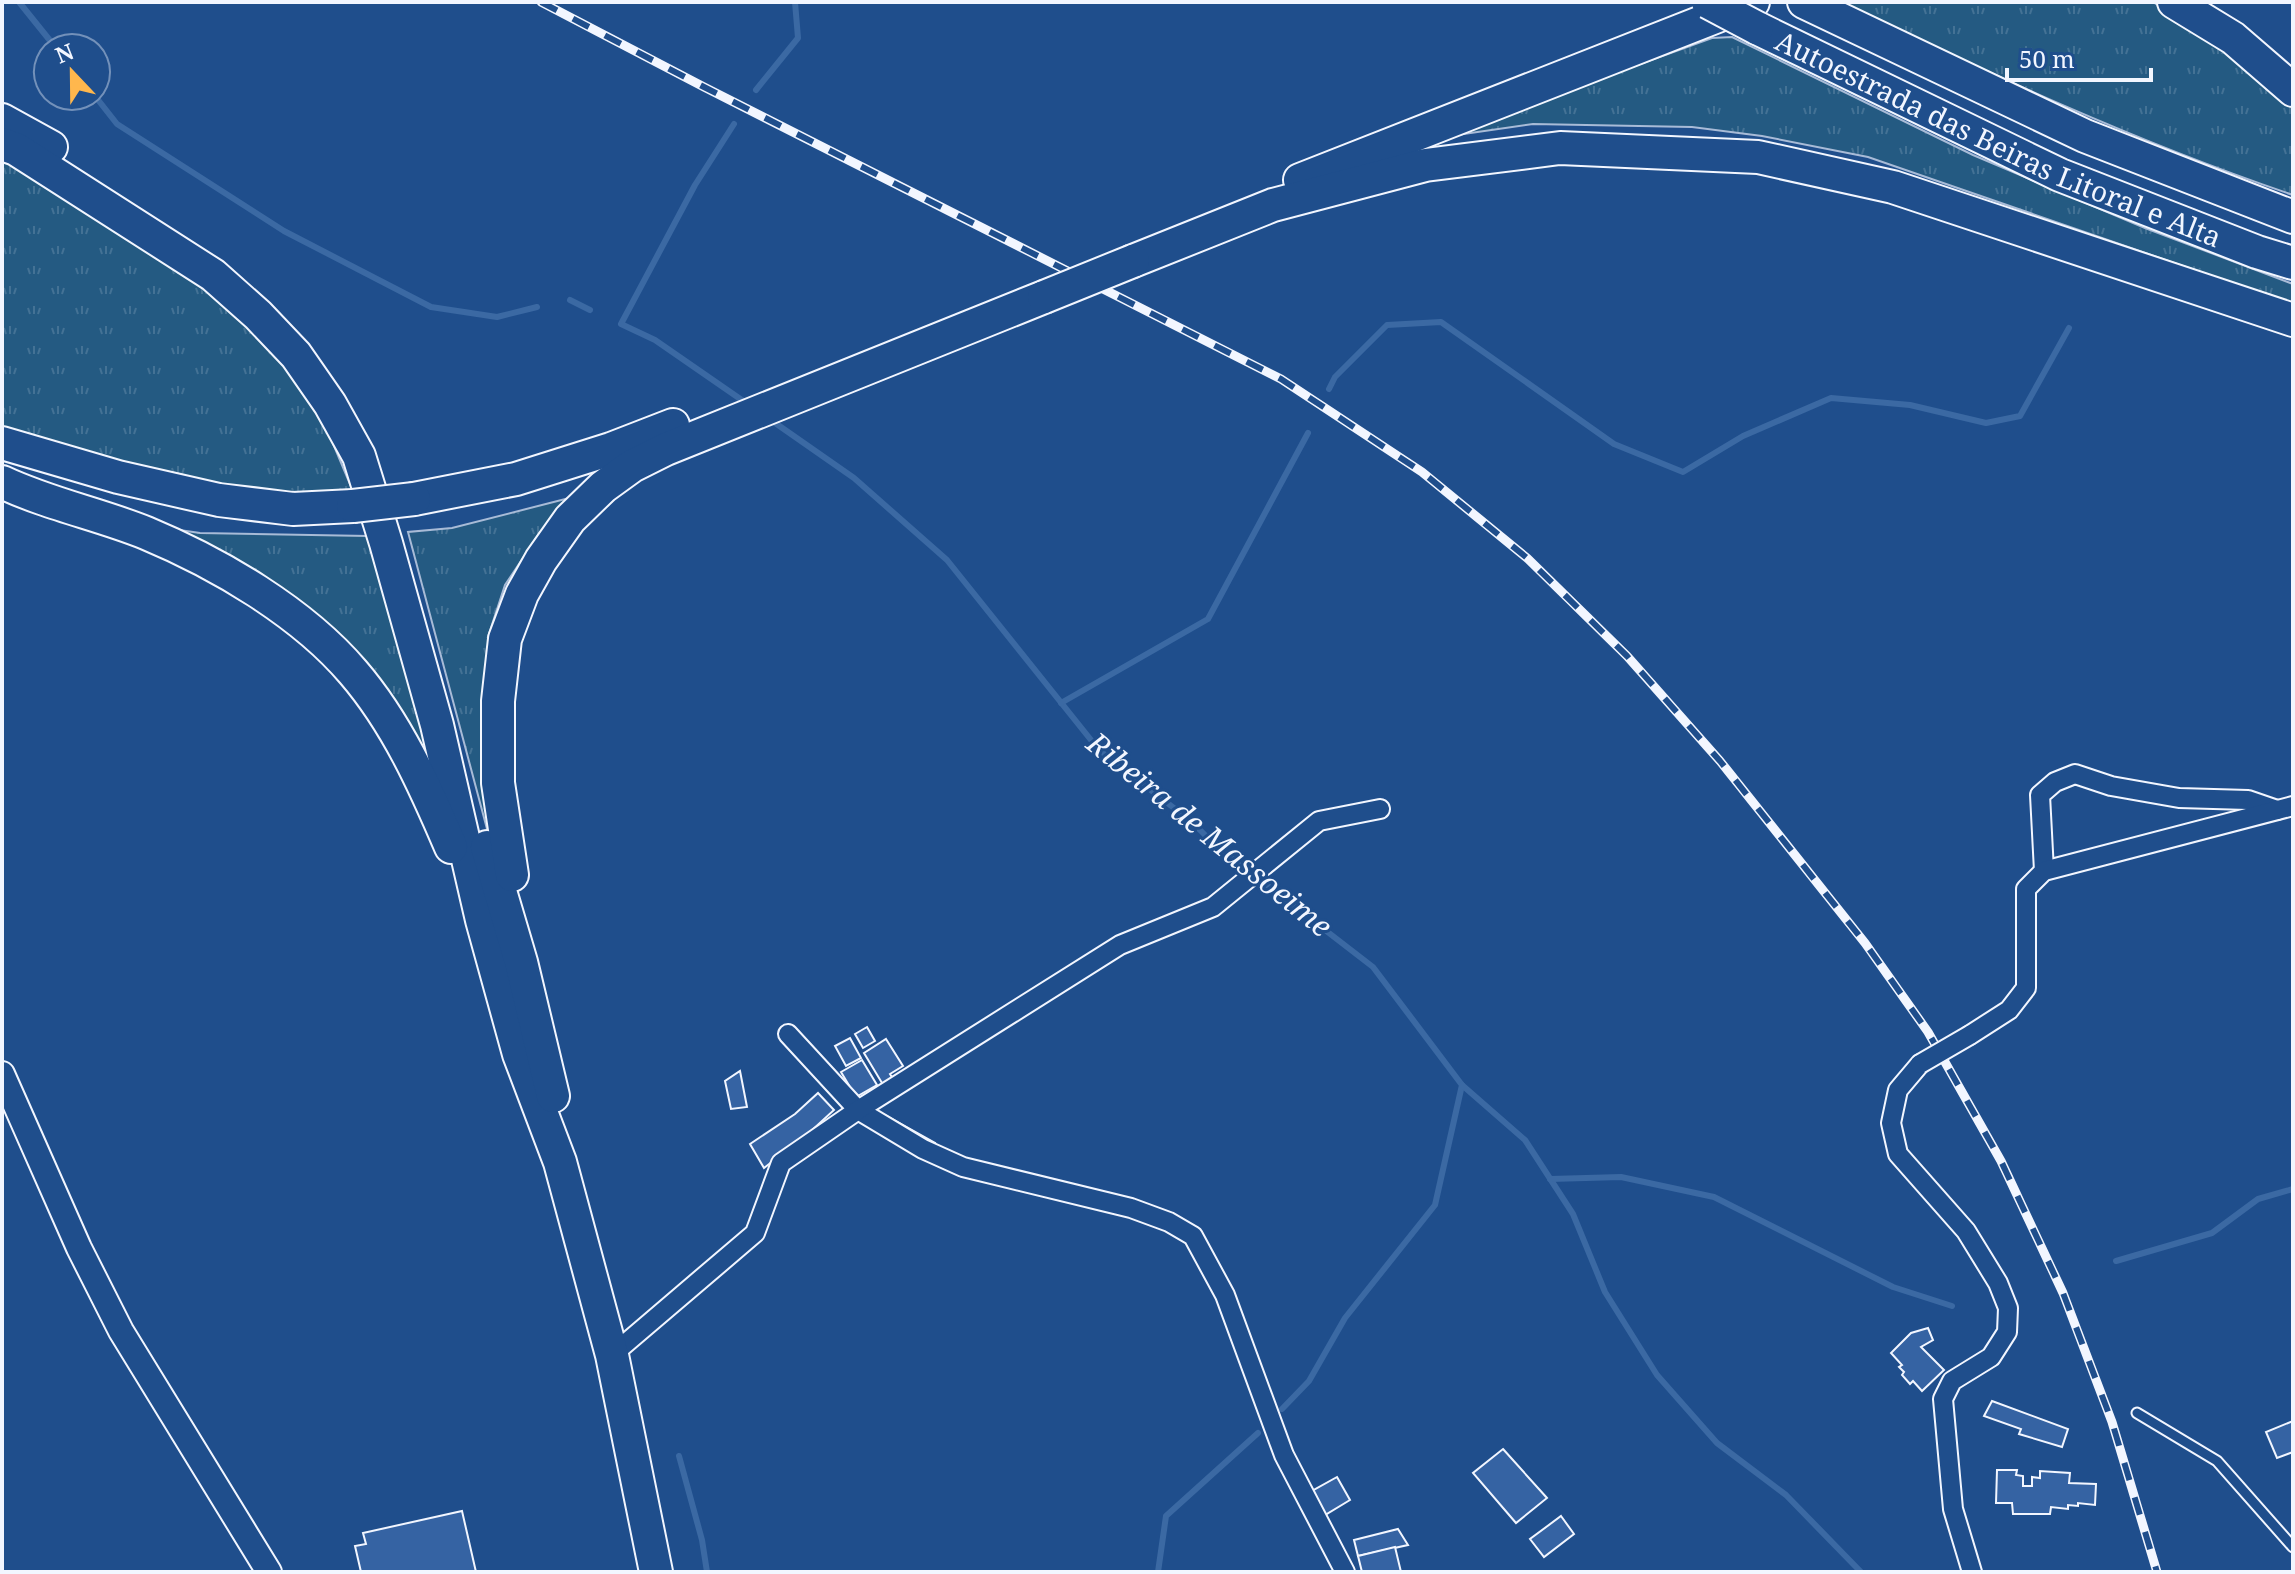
<svg xmlns="http://www.w3.org/2000/svg" width="2295" height="1574" viewBox="0 0 2295 1574" font-family="'Noto Serif',serif">
<style>
.grass{fill:url(#grass-tufts);stroke:#a8bbd7;stroke-width:2}
.lines{fill:none;stroke-linecap:round;stroke-linejoin:round}
.stream{stroke:#3b69a3;stroke-width:6}
.building{fill:#3563a3;stroke:#f2f6ff;stroke-width:2}
.service-casing{stroke:#f2f6ff;stroke-width:13}
.minor-casing{stroke:#f2f6ff;stroke-width:22}
.secondary-casing{stroke:#f2f6ff;stroke-width:28}
.motorway-casing{stroke:#f2f6ff;stroke-width:36}
.service{stroke:#1f4e8c;stroke-width:9}
.minor{stroke:#1f4e8c;stroke-width:18}
.secondary{stroke:#1f4e8c;stroke-width:24}
.motorway{stroke:#1f4e8c;stroke-width:32}
.rail-casing{stroke:#f2f6ff;stroke-width:9}
.rail{stroke:#1f4e8c;stroke-width:6;stroke-dasharray:18;stroke-linecap:butt}
.minor-bridge-casing{stroke:#f2f6ff;stroke-width:22;stroke-linecap:butt}
.motorway-bridge-casing{stroke:#f2f6ff;stroke-width:36;stroke-linecap:butt}
.minor-bridge{stroke:#1f4e8c;stroke-width:18}
.motorway-bridge{stroke:#1f4e8c;stroke-width:32}
.labels{text-anchor:middle;dominant-baseline:central;stroke-width:6;stroke-linejoin:round;paint-order:stroke}
.street-label{font-size:28px;fill:#f2f6ff;stroke:#1f4e8c}
.water-label{font-size:30px;font-style:italic;fill:#f2f6ff;stroke:#1f4e8c}
</style>
<defs>
<pattern id="grass-tufts" width="24" height="20" patternUnits="userSpaceOnUse" patternTransform="scale(2)"><rect width="24" height="20" fill="#245a82"/><path d="M3 7l-1-3M5 7V3M7 7l1-3M15 17l-1-3M17 17v-4M19 17l1-3" fill="none" stroke="#447295"/></pattern>
</defs>
<rect width="100%" height="100%" fill="#1f4e8c"/>
<g class="grass">
<path d="M 1841,2 L 2153,2 L 2212,41 L 2293,107 L 2293,195 C 2137,142 1989,74 1841,2 Z"/>
<path d="M 1732,37 L 1973,155 L 2145,228 L 2293,284 L 2293,304 L 1868,157 L 1762,136 L 1692,127 L 1533,124 L 1436,138 L 1712,38 Z"/>
<path d="M 2,158 L 218,296 L 281,357 L 324,422 L 355,496 L 288,498 L 140,473 L 2,435 Z"/>
<path d="M 581,495 L 541,531 L 505,585 L 488,637 L 494,638 L 491,844 L 408,532 L 452,528 Z"/>
<path d="M 152,526 L 200,533 L 368,536 L 443,807 L 371,684 Z"/>
</g>
<g class="lines">
<g class="stream">
<path d="M 19,2 L 56,48"/>
<path d="M 756,90 L 798,38 L 795,2"/>
<path d="M 95,96 L 117,124 L 284,231 L 431,307 L 497,317 L 537,307"/>
<path d="M 734,124 L 695,185 L 621,324 L 655,340 L 749,405"/>
<path d="M 570,300 L 590,310"/>
<path d="M 1329,389 L 1335,377 L 1387,325 L 1441,322 L 1614,444 L 1683,472 L 1743,436 L 1831,398 L 1910,405 L 1986,423 L 2020,416 L 2069,328"/>
<path d="M 768,418 L 854,478 L 947,560 L 1099,750 L 1192,822 L 1215,845 L 1373,967 L 1462,1085 L 1435,1205 L 1345,1318 L 1309,1381 L 1282,1409"/>
<path d="M 1061,703 L 1208,619 L 1308,433"/>
<path d="M 1462,1085 L 1525,1140 L 1573,1214 L 1605,1292 L 1657,1375 L 1717,1443 L 1786,1495 L 1861,1572"/>
<path d="M 1550,1179 L 1621,1177 L 1714,1197 L 1893,1287 L 1952,1306"/>
<path d="M 2116,1261 L 2212,1233 L 2258,1199 L 2293,1189"/>
<path d="M 679,1456 L 702,1540 L 707,1572"/>
<path d="M 1158,1572 L 1166,1516 L 1258,1433"/>
</g>
</g>
<g class="building">
<path d="M 867,1027 L 875,1041 L 863,1048 L 855,1034 Z"/>
<path d="M 850,1038 L 861,1058 L 846,1066 L 835,1046 Z"/>
<path d="M 886,1039 L 903,1066 L 890,1074 L 895,1082 L 885,1088 L 864,1053 Z"/>
<path d="M 862,1060 L 877,1085 L 856,1097 L 841,1072 Z"/>
<path d="M 740,1071 L 747,1107 L 731,1109 L 725,1081 Z"/>
<path d="M 818,1093 L 834,1110 L 810,1132 L 764,1168 L 750,1144 L 795,1114 Z"/>
<path d="M 887,1116 L 935,1143 L 931,1151 L 884,1124 Z"/>
<path d="M 1928,1328 L 1933,1340 L 1921,1347 L 1944,1370 L 1922,1391 L 1913,1381 L 1910,1384 L 1902,1375 L 1904,1372 L 1899,1367 L 1902,1365 L 1891,1353 L 1911,1333 Z"/>
<path d="M 1992,1401 L 2068,1429 L 2062,1447 L 2019,1434 L 2021,1429 L 1984,1416 Z"/>
<path d="M 2293,1421 L 2293,1452 L 2277,1458 L 2266,1432 Z"/>
<path d="M 1503,1449 L 1547,1498 L 1516,1523 L 1473,1473 Z"/>
<path d="M 1997,1470 L 2017,1470 L 2016,1475 L 2023,1476 L 2023,1486 L 2032,1486 L 2032,1477 L 2040,1478 L 2040,1471 L 2070,1473 L 2069,1483 L 2096,1484 L 2095,1505 L 2078,1503 L 2078,1506 L 2068,1505 L 2068,1509 L 2051,1507 L 2050,1514 L 2013,1514 L 2012,1503 L 1996,1503 Z"/>
<path d="M 1337,1477 L 1350,1500 L 1325,1515 L 1312,1491 Z"/>
<path d="M 462,1511 L 476,1572 L 361,1572 L 355,1546 L 366,1544 L 363,1533 Z"/>
<path d="M 1561,1516 L 1574,1534 L 1544,1557 L 1530,1539 Z"/>
<path d="M 1398,1529 L 1408,1545 L 1358,1556 L 1354,1540 Z"/>
<path d="M 1395,1547 L 1401,1572 L 1362,1572 L 1358,1556 Z"/>
</g>
<g class="lines">
<g class="service-casing">
<path id="service" d="M 2137,1413 L 2217,1461 L 2293,1547"/>
</g>
<g class="minor-casing">
<g id="minor">
<path d="M 2044,871 L 2040,795 L 2055,782 L 2075,774 L 2111,786 L 2179,798 L 2248,800 L 2277,810"/>
<path d="M 788,1034 L 858,1110 L 923,1149 L 963,1167 L 1131,1208 L 1169,1222 L 1193,1236 L 1225,1295 L 1284,1455 L 1345,1572"/>
<path d="M 1970,1035 L 2009,1010 L 2026,988 L 2026,889 L 2044,871 L 2293,806"/>
<path d="M 1920,1064 L 1898,1090 L 1891,1123 L 1898,1154 L 1966,1231 L 1998,1283 L 2008,1308 L 2007,1332 L 1991,1357 L 1952,1381 L 1943,1399 L 1953,1509 L 1972,1572"/>
<path d="M 612,1355 L 755,1233 L 781,1163 L 858,1110 L 1120,945 L 1213,907 L 1319,821 L 1380,809"/>
</g>
</g>
<g class="secondary-casing">
<path id="secondary" d="M 2,1074 L 79,1248 L 121,1331 L 269,1572"/>
</g>
<g class="motorway-casing">
<g id="motorway">
<path d="M 1804,2 L 2085,136 L 2293,217"/>
<path d="M 2174,2 L 2233,38 L 2293,90"/>
<path id="s1" d="M 1757,28 L 2060,175 L 2257,252 L 2293,263"/>
<path d="M 2,120 L 51,147"/>
<path d="M 2,144 L 16,149 L 213,275 L 258,315 L 296,355 L 330,404 L 359,456 L 386,543 L 437,725 L 482,920 L 519,1054 L 560,1162 L 612,1355 L 656,1572"/>
<path d="M 1300,180 L 1753,2"/>
<path d="M 1133,261 L 1273,205 L 1425,165 L 1560,148 L 1758,157 L 1893,187 L 2293,320"/>
<path d="M 2,443 L 118,477 L 219,500 L 293,509 L 353,506"/>
<path d="M 2,482 C 48,504 99,514 146,533 C 218,563 302,612 353,672 C 397,723 425,786 451,847"/>
<path d="M 414,499 L 516,479 L 611,449 L 673,425"/>
<path d="M 487,847 L 521,962 L 553,1096"/>
<path d="M 512,875 L 498,783 L 498,701 L 505,639 L 522,594 L 541,560 L 570,519 L 603,487 L 632,466 L 666,449 L 1044,297"/>
</g>
</g>
<use href="#service" class="service"/>
<use href="#minor" class="minor"/>
<use href="#secondary" class="secondary"/>
<use href="#motorway" class="motorway"/>
<g class="rail-casing">
<path id="rail" d="M 541,2 L 704,87 L 1281,379 L 1422,472 L 1527,558 L 1627,656 L 1720,761 L 1865,943 L 1928,1032 L 2001,1161 L 2063,1293 L 2112,1422 L 2157,1572"/>
</g>
<use href="#rail" class="rail"/>
<g class="minor-bridge-casing">
<path id="minor-bridge" d="M 1920,1064 L 1970,1035"/>
</g>
<g class="motorway-bridge-casing">
<g id="motorway-bridge">
<path d="M 1708,2 L 1757,28"/>
<path d="M 1044,297 L 1133,261"/>
<path d="M 353,506 L 414,499"/>
</g>
</g>
<use href="#minor-bridge" class="minor-bridge"/>
<use href="#motorway-bridge" class="motorway-bridge"/>
</g>
<g class="labels">
<g class="street-label">
<text stroke="none"><textPath href="#s1" startOffset="266">Autoestrada das Beiras Litoral e Alta</textPath></text>
</g>
<g class="water-label">
<text transform="translate(1210 834) rotate(39)">Ribeira de Massoeime</text>
</g>
</g>
<rect width="2295" height="1574" fill="none" stroke="#f2f6ff" stroke-width="8"/>
<g transform="translate(72 72) rotate(338)"><circle r="38" fill="#1f4e8c" stroke="#7391ba" stroke-width="2"/>
<path d="M0-6L14 30L0 20L-14 30Z" fill="#ffb74d"/>
<text y="-12" font-size="22" font-weight="bold" text-anchor="middle" fill="#f2f6ff">N</text>
</g>
<path d="M2007 68v12h144v-12" fill="none" stroke="#f2f6ff" stroke-width="4"/>
<text x="2019" y="68" font-size="24" fill="#f2f6ff" stroke="#1f4e8c" stroke-width="6" paint-order="stroke">50 m</text>
</svg>
